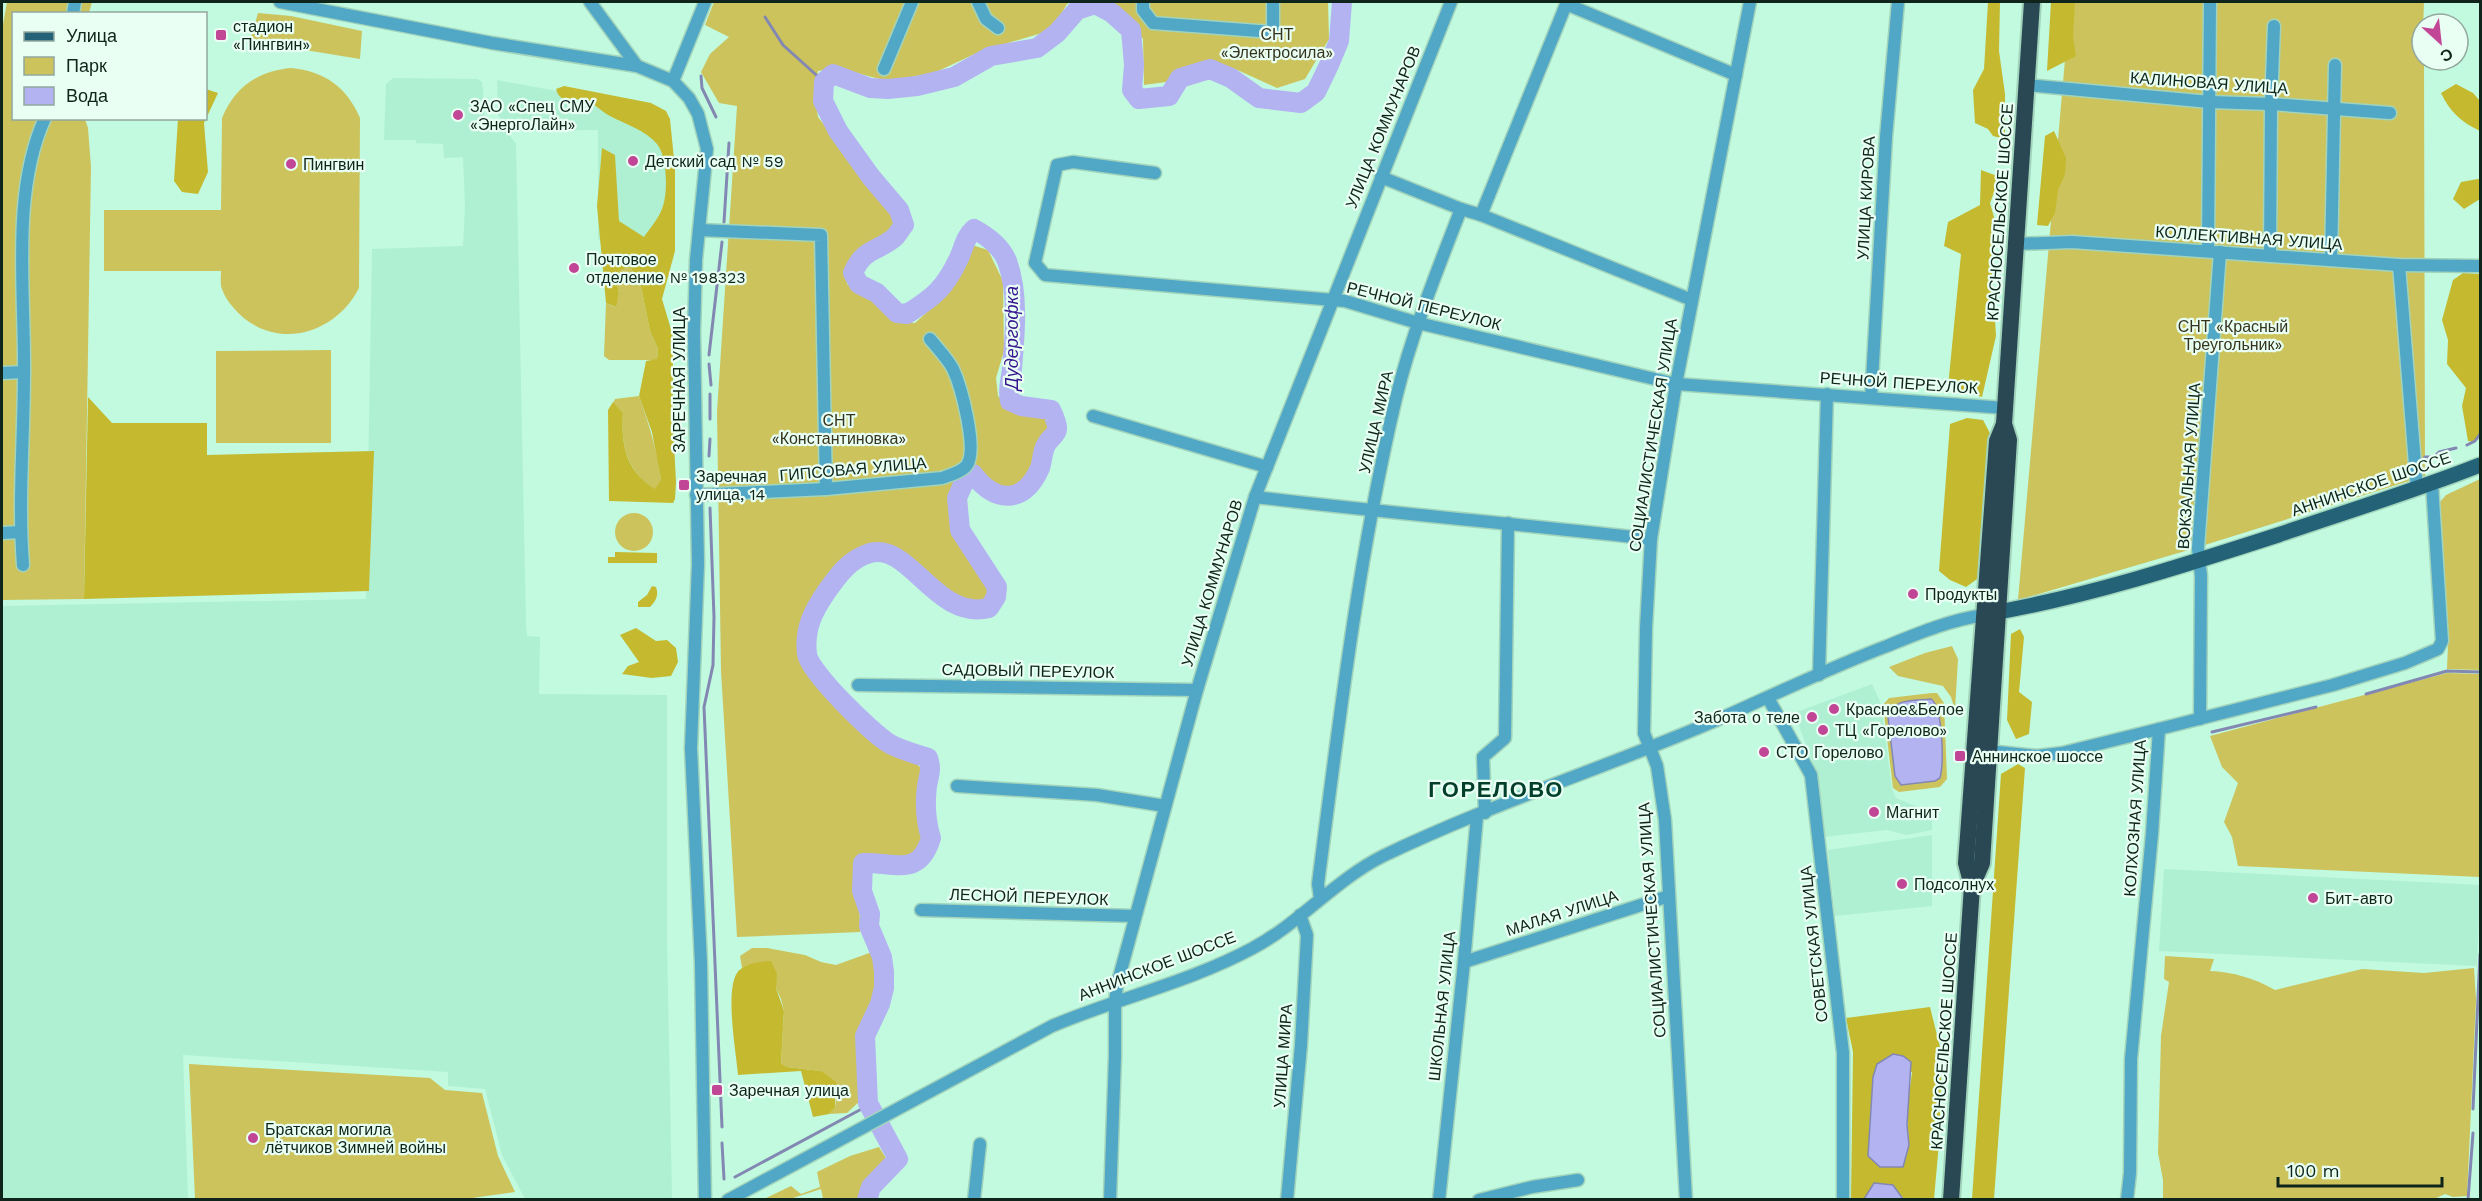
<svg xmlns="http://www.w3.org/2000/svg" width="2482" height="1201" viewBox="0 0 2482 1201" font-family="'Work Sans',sans-serif">
<style>
.built{fill:#aff0d2}
.green{fill:#ccc35d;fill-rule:evenodd}
.forest{fill:#c5b930;fill-rule:evenodd}
.water{fill:#b3b3f2;stroke:#8288b2;stroke-width:1.5}
.lines{fill:none;stroke-linecap:round;stroke-linejoin:round}
.stream{stroke:#8288b2;stroke-width:3}
.river{stroke:#b3b3f2;stroke-width:20}
.minor-casing{stroke:#a2d4bc;stroke-width:15}
.major-casing{stroke:#a2d4bc;stroke-width:18}
.highway-casing{stroke:#a2d4bc;stroke-width:20}
.minor{stroke:#51a7c6;stroke-width:12}
.major{stroke:#246277;stroke-width:15}
.highway{stroke:#294853;stroke-width:16}
.poi-dot{fill:#c24696;stroke:#e9fff4;stroke-width:2}
.labels{text-anchor:middle;dominant-baseline:central;stroke-width:4.5;stroke-linejoin:round;paint-order:stroke}
.poi-label{font-size:16px;fill:#0f251b;stroke:#e9fff4;text-anchor:start}
.park-label{font-size:16px;fill:#36341e;stroke:#e9fff4}
.street-label{font-size:16px;fill:#0f251b;stroke:#e9fff4}
.water-label{font-size:18px;font-style:italic;fill:#36148e;stroke:#e9fff4}
.district-label{font-size:22px;font-weight:bold;letter-spacing:1.5px;fill:#023f2b;stroke:#e9fff4}
</style>
<rect width="100%" height="100%" fill="#c2fadf"/>
<g class="built">
<path d="M 393,78 L 478,79 L 482,82 L 483,89 L 485,125 L 502,125 L 516,144 L 526,624 L 527,636 L 540,637 L 539,694 L 667,695 L 667,941 L 672,1199 L 525,1199 L 502,1155 L 485,1089 L 448,1086 L 448,1072 L 183,1055 L 188,1199 L 2,1199 L 2,606 L 366,599 L 372,249 L 463,246 L 465,206 L 463,157 L 444,158 L 443,144 L 416,143 L 416,140 L 384,140 L 386,84 Z"/>
<path d="M 497,80 L 665,111 L 669,245 L 605,245 L 598,239 L 598,130 L 523,131 L 508,127 L 498,115 Z"/>
<path d="M 1872,684 L 1881,704 L 1892,789 L 1896,798 L 1932,813 L 1932,830 L 1907,835 L 1887,830 L 1823,837 L 1817,773 L 1794,713 Z"/>
<path d="M 1932,835 L 1932,906 L 1835,916 L 1828,850 Z"/>
<path d="M 2164,869 L 2480,885 L 2477,966 L 2159,951 Z"/>
</g>
<g class="green">
<path d="M 7,2 L 92,2 L 89,13 L 14,14 L 14,118 L 85,119 L 88,128 L 91,167 L 84,599 L 2,600 L 2,30 Z"/>
<path d="M 714,2 L 1072,2 L 1067,4 L 1052,30 L 981,51 L 934,73 L 887,81 L 838,68 L 818,71 L 815,95 L 818,117 L 893,215 L 895,228 L 869,244 L 848,265 L 847,284 L 872,300 L 894,321 L 915,323 L 950,291 L 972,245 L 988,250 L 1003,281 L 1004,351 L 996,378 L 998,396 L 1011,410 L 1031,411 L 1046,419 L 1048,431 L 1034,464 L 1029,474 L 1015,489 L 994,485 L 978,469 L 967,475 L 956,488 L 953,509 L 959,541 L 992,588 L 991,598 L 984,605 L 970,605 L 945,595 L 918,569 L 895,552 L 870,546 L 846,559 L 823,584 L 809,612 L 801,639 L 804,663 L 849,719 L 882,750 L 911,759 L 921,768 L 925,837 L 921,851 L 909,858 L 868,856 L 854,863 C 855,887 861,908 860,932 L 737,937 L 721,671 L 717,412 L 737,106 L 719,103 L 701,72 L 710,54 L 729,37 L 705,25 Z"/>
<path d="M 1108,2 L 1328,2 L 1329,39 L 1305,79 L 1277,88 L 1233,68 L 1195,63 L 1166,82 L 1144,85 L 1143,39 L 1119,7 Z"/>
<path d="M 2070,2 L 2424,2 L 2422,60 L 2424,60 L 2425,476 L 2192,549 L 2018,600 Z"/>
<path d="M 258,13 L 291,16 L 362,31 L 360,59 L 256,42 L 251,37 Z"/>
<path d="M 291,68 C 324,71 347,87 360,118 L 359,288 C 338,330 285,350 245,319 C 236,311 226,301 222,289 C 220,284 221,277 221,271 L 104,271 L 104,210 L 221,210 L 222,118 C 235,87 258,71 291,68 Z"/>
<path d="M 629,266 L 640,282 L 650,331 L 658,349 L 657,360 L 609,360 L 604,356 L 606,303 L 615,307 L 619,293 L 615,274 Z"/>
<path d="M 331,350 L 331,443 L 216,443 L 216,351 Z"/>
<path d="M 639,396 C 649,424 657,450 661,479 L 655,490 C 626,469 621,446 623,413 L 613,403 L 615,399 Z"/>
<path d="M 2480,479 L 2480,670 L 2447,669 L 2448,644 L 2440,502 L 2446,495 Z"/>
<circle cx="634" cy="532" r="19"/>
<path d="M 1952,646 L 1958,659 L 1955,710 L 1951,697 L 1943,686 L 1898,676 L 1889,667 L 1925,653 Z"/>
<path d="M 2447,673 L 2480,674 L 2480,877 L 2238,866 L 2232,837 L 2224,822 L 2238,783 L 2222,767 L 2210,736 Z"/>
<path d="M 1932,693 L 1937,693 L 1944,703 L 1947,779 L 1940,787 L 1899,792 L 1893,788 L 1883,705 L 1889,698 ZM 1894,704 L 1939,710 L 1942,758 L 1940,778 L 1895,776 L 1888,717 L 1889,709 Z"/>
<path d="M 752,948 L 767,948 L 805,955 L 821,962 L 836,965 L 872,952 L 877,974 L 877,986 L 856,1048 L 861,1100 L 847,1113 L 829,1114 L 835,1108 L 837,1095 L 821,1071 L 787,1067 L 781,1063 L 784,1011 L 781,999 L 776,988 L 749,965 L 742,968 L 740,956 Z"/>
<path d="M 2165,956 L 2214,959 L 2210,971 C 2233,972 2254,978 2275,990 L 2362,969 L 2424,973 L 2474,968 L 2476,1000 L 2467,1196 L 2453,1197 L 2445,1194 L 2432,1200 L 2163,1199 L 2163,1180 L 2158,1153 L 2161,1036 L 2169,982 L 2164,979 Z"/>
<path d="M 189,1064 L 430,1078 L 445,1090 L 482,1093 L 498,1156 L 515,1192 L 458,1200 L 195,1199 Z"/>
<path d="M 879,1147 L 889,1163 L 864,1189 L 862,1199 L 823,1199 L 821,1189 L 790,1199 L 764,1199 L 791,1186 L 801,1194 L 820,1187 L 817,1172 L 850,1156 Z"/>
</g>
<g class="forest">
<path d="M 1988,2 L 2000,2 L 1999,51 L 2005,94 L 2005,139 L 1993,136 L 1988,129 L 1975,123 L 1973,90 L 1984,69 Z"/>
<path d="M 2051,2 L 2075,2 L 2073,37 L 2076,56 L 2047,71 Z"/>
<path d="M 2456,84 L 2473,93 L 2480,101 L 2480,131 C 2461,122 2450,112 2441,93 Z"/>
<path d="M 564,86 L 651,103 L 666,111 L 670,119 L 675,169 L 675,251 L 662,299 L 673,336 L 673,425 L 676,482 L 675,499 L 673,503 L 609,501 L 608,410 L 613,402 L 623,413 C 621,446 626,470 655,489 L 661,479 L 652,432 L 639,396 L 646,361 L 657,359 L 658,349 L 650,331 L 640,282 L 629,266 L 615,274 L 619,293 L 616,307 L 606,303 L 597,206 L 602,148 L 615,155 L 619,221 L 644,237 C 650,228 660,217 663,206 C 668,191 667,156 657,144 C 645,130 625,124 610,116 C 600,111 593,101 582,100 C 571,98 560,104 556,89 Z"/>
<path d="M 206,89 L 218,93 L 204,123 L 208,172 L 198,194 L 182,192 L 174,181 L 178,119 L 206,118 Z"/>
<path d="M 2054,131 L 2066,158 L 2065,174 L 2058,190 L 2055,213 L 2048,226 L 2037,225 L 2045,136 Z"/>
<path d="M 1981,170 L 2000,177 L 1990,203 L 1997,228 L 1992,273 L 1996,336 L 1982,397 L 1948,387 L 1961,254 L 1944,246 L 1948,222 L 1980,205 Z"/>
<path d="M 2478,179 L 2480,180 L 2480,199 L 2464,209 L 2453,199 L 2461,182 Z"/>
<path d="M 2463,273 L 2480,274 L 2480,437 L 2475,442 L 2468,441 L 2462,406 L 2466,388 L 2447,364 L 2448,340 L 2442,320 L 2453,280 Z"/>
<path d="M 88,397 L 112,423 L 207,423 L 207,455 L 374,451 L 369,591 L 84,599 Z"/>
<path d="M 1967,418 L 1983,420 L 1991,435 L 1980,577 L 1966,587 L 1950,580 L 1939,571 L 1950,424 Z"/>
<path d="M 615,552 L 657,553 L 657,563 L 608,563 L 608,557 L 615,557 Z"/>
<path d="M 652,586 L 656,587 C 659,595 656,601 650,607 L 638,607 L 638,602 L 647,595 Z"/>
<path d="M 636,628 L 656,641 L 667,640 L 676,648 L 678,662 L 671,676 L 652,678 L 622,674 L 628,666 L 639,662 L 620,635 Z"/>
<path d="M 2020,629 L 2024,637 L 2019,692 L 2032,702 L 2029,734 L 2016,739 L 2007,720 L 2011,634 Z"/>
<path d="M 2018,764 L 2025,768 L 1994,1199 L 1972,1199 L 2001,774 Z"/>
<path d="M 771,961 L 777,974 L 776,988 L 784,1011 L 781,1063 L 787,1067 L 821,1071 L 836,1082 L 835,1108 L 829,1114 L 813,1117 L 801,1071 L 738,1075 C 736,1052 725,991 737,973 C 742,964 762,961 771,961 Z"/>
<path d="M 1930,1007 L 1942,1055 L 1939,1143 L 1934,1199 L 1903,1199 L 1903,1197 L 1874,1183 L 1864,1199 L 1851,1199 L 1853,1052 L 1846,1018 ZM 1912,1072 L 1907,1111 L 1909,1145 L 1869,1136 L 1873,1077 Z"/>
</g>
<g class="water">
<path d="M 1931,699 C 1943,707 1944,763 1940,778 L 1935,781 L 1901,785 L 1895,776 L 1888,717 C 1892,698 1914,701 1931,699 Z"/>
<path d="M 1893,1054 L 1903,1056 L 1911,1062 L 1907,1125 L 1909,1145 L 1903,1167 L 1880,1167 L 1868,1156 L 1873,1077 L 1877,1064 Z"/>
<path d="M 1874,1183 L 1893,1185 L 1903,1199 L 1864,1199 Z"/>
</g>
<g class="lines">
<g class="stream">
<path d="M 765,17 L 783,45 L 824,82"/>
<path d="M 701,76 L 702,88 L 716,117"/>
<path d="M 724,222 L 729,143"/>
<path d="M 709,355 L 722,242"/>
<path d="M 709,364 L 711,385"/>
<path d="M 710,419 L 710,394"/>
<path d="M 2467,445 L 2475,441 L 2480,434"/>
<path d="M 709,456 L 710,439"/>
<path d="M 2423,461 L 2425,457 L 2434,457 L 2439,452 L 2456,448"/>
<path d="M 710,508 L 714,617 L 713,665 L 704,707 L 722,1127"/>
<path d="M 2366,694 L 2447,671 L 2480,672"/>
<path d="M 2212,732 L 2316,707"/>
<path d="M 2473,1109 L 2480,954"/>
<path d="M 722,1143 L 724,1179"/>
<path d="M 735,1177 L 869,1105"/>
<path d="M 2468,1200 L 2473,1133"/>
</g>
<path class="river" d="M 867,1200 L 871,1187 L 898,1159 L 868,1103 L 865,1036 L 880,1004 L 884,988 L 884,972 L 882,957 L 869,926 L 870,914 L 862,891 L 863,863 C 895,862 919,878 931,838 C 926,822 925,802 927,786 C 929,775 932,769 928,758 C 916,754 901,750 890,744 C 873,734 809,672 807,654 C 804,629 813,611 827,591 C 839,574 850,559 870,553 C 910,542 936,621 989,608 L 996,597 L 997,587 L 960,530 L 957,498 L 964,482 L 973,474 C 996,504 1024,504 1040,468 C 1042,463 1042,456 1044,450 C 1049,431 1066,440 1051,410 L 1021,406 L 1010,401 C 1007,390 1011,380 1012,368 C 1015,335 1019,293 1007,261 C 1001,246 987,236 974,229 C 965,237 964,247 959,258 C 945,288 934,297 907,314 L 897,313 L 877,293 L 859,284 L 853,273 C 864,247 878,252 895,237 C 898,234 901,228 904,225 L 899,210 L 871,177 L 838,131 L 823,101 L 824,82 L 833,74 L 870,88 L 888,89 L 917,86 L 954,77 L 991,56 L 1037,48 L 1057,33 L 1077,10 L 1095,4 L 1112,13 L 1131,30 L 1134,65 L 1132,90 L 1139,99 L 1169,96 L 1180,78 L 1210,69 L 1231,78 L 1259,98 L 1301,103 L 1316,92 L 1329,65 L 1339,41 L 1342,2"/>
<g class="minor-casing">
<g id="minor">
<path d="M 280,2 L 492,43 L 637,66 L 673,81 L 689,98 L 698,114 L 707,149 L 696,260 L 694,332 L 698,564 L 691,748 L 701,964 L 705,1200"/>
<path d="M 590,2 L 637,66"/>
<path d="M 978,2 L 986,19 L 998,28"/>
<path d="M 1143,2 L 1143,10 L 1153,23 L 1273,32 L 1273,2"/>
<path d="M 1566,4 L 1736,75"/>
<path d="M 73,14 L 75,2"/>
<path d="M 884,69 L 912,2"/>
<path d="M 673,81 L 705,2"/>
<path d="M 2026,85 L 2210,102 L 2271,104 L 2390,113"/>
<path d="M 1155,173 L 1073,162 L 1057,165 L 1035,263 L 1045,275 L 1345,301 L 1418,323 L 1676,384 L 2005,408"/>
<path d="M 1381,177 L 1461,209"/>
<path d="M 1481,215 L 1692,300"/>
<path d="M 699,230 L 821,235 L 826,489"/>
<path d="M 2016,244 L 2072,242 L 2399,265 L 2480,266"/>
<path d="M 2208,251 L 2210,2"/>
<path d="M 2270,256 L 2271,104 L 2274,26"/>
<path d="M 2331,260 L 2335,65"/>
<path d="M 2399,265 L 2417,489"/>
<path d="M 2,373 L 24,372"/>
<path d="M 1871,398 L 1886,137 L 1898,2"/>
<path d="M 1093,416 L 1267,467"/>
<path d="M 696,495 L 826,489 L 942,478 C 950,475 962,472 967,465 C 978,449 961,386 953,369 C 948,359 938,349 930,339"/>
<path d="M 1255,497 C 1387,513 1519,524 1651,539"/>
<path d="M 2,533 L 21,532"/>
<path d="M 23,565 C 18,501 24,436 24,372 C 25,292 11,192 45,118"/>
<path d="M 1819,675 L 1827,394"/>
<path d="M 858,685 L 1197,690"/>
<path d="M 1768,698 L 1811,775 L 1843,1053 L 1843,1200"/>
<path d="M 2200,719 L 2201,576 L 2198,548 L 2220,252"/>
<path d="M 1989,751 L 2037,756 L 2062,753 L 2159,729"/>
<path d="M 957,786 L 1097,795 L 1165,806"/>
<path d="M 1485,813 L 1483,757 L 1505,738 L 1508,523"/>
<path d="M 1320,898 L 1318,884 C 1339,722 1358,558 1396,398 C 1412,333 1437,271 1461,209 L 1481,215 L 1567,2"/>
<path d="M 921,910 L 1135,916"/>
<path d="M 1464,962 L 1669,896"/>
<path d="M 728,1200 L 1052,1026 C 1118,998 1190,982 1253,948 C 1300,923 1335,880 1383,856 C 1491,804 1607,767 1717,720 C 1773,695 1829,668 1887,646 C 1919,633 1950,620 1984,615"/>
<path d="M 974,1200 L 980,1144"/>
<path d="M 1110,1200 L 1115,1056 L 1115,1002 L 1117,985 L 1197,690 L 1255,497 L 1451,2"/>
<path d="M 1287,1200 L 1301,1045 L 1307,935 L 1300,915"/>
<path d="M 1439,1200 L 1464,962 L 1477,816"/>
<path d="M 1479,1200 L 1532,1187 L 1578,1180"/>
<path d="M 1686,1200 L 1665,820 L 1657,766 L 1644,733 L 1646,628 L 1651,539 L 1676,384 L 1750,2"/>
<path d="M 2127,1200 L 2130,1173 L 2131,1059 L 2152,834 L 2159,729 L 2333,685 L 2405,663 L 2438,649 L 2442,641 L 2432,484"/>
</g>
</g>
<g class="major-casing">
<path id="major" d="M 1987,614 C 2086,597 2182,566 2278,535 C 2345,512 2414,491 2480,465"/>
</g>
<g class="highway-casing">
<g id="highway">
<path d="M 1972,886 L 1966,863 L 1997,441 L 2004,424 L 2032,2"/>
<path d="M 1951,1200 L 1972,886 L 1982,863 L 2009,440 L 2004,424"/>
</g>
</g>
<use href="#minor" class="minor"/>
<use href="#major" class="major"/>
<use href="#highway" class="highway"/>
</g>
<g class="poi-dot">
<rect x="215" y="29" width="12" height="12" rx="3"/>
<circle cx="458" cy="115" r="6"/>
<circle cx="633" cy="161" r="6"/>
<circle cx="291" cy="164" r="6"/>
<circle cx="574" cy="268" r="6"/>
<rect x="678" y="479" width="12" height="12" rx="3"/>
<circle cx="1913" cy="594" r="6"/>
<circle cx="1834" cy="709" r="6"/>
<circle cx="1812" cy="717" r="6"/>
<circle cx="1823" cy="730" r="6"/>
<circle cx="1764" cy="752" r="6"/>
<rect x="1954" y="750" width="12" height="12" rx="3"/>
<circle cx="1874" cy="812" r="6"/>
<circle cx="1902" cy="884" r="6"/>
<circle cx="2313" cy="898" r="6"/>
<rect x="711" y="1084" width="12" height="12" rx="3"/>
<circle cx="253" cy="1138" r="6"/>
</g>
<g class="labels">
<g class="poi-label">
<text x="233" y="26">стадион<tspan x="233" dy="18">«Пингвин»</tspan></text>
<text x="470" y="106">ЗАО «Спец СМУ<tspan x="470" dy="18">«ЭнергоЛайн»</tspan></text>
<text x="645" y="161">Детский сад № 59</text>
<text x="303" y="164">Пингвин</text>
<text x="586" y="259">Почтовое<tspan x="586" dy="18">отделение № 198323</tspan></text>
<text x="696" y="476">Заречная<tspan x="696" dy="18">улица, 14</tspan></text>
<text x="1925" y="594">Продукты</text>
<text x="1846" y="709">Красное&amp;Белое</text>
<text x="1800" y="717" text-anchor="end">Забота о теле</text>
<text x="1835" y="730">ТЦ «Горелово»</text>
<text x="1776" y="752">СТО Горелово</text>
<text x="1972" y="756">Аннинское шоссе</text>
<text x="1886" y="812">Магнит</text>
<text x="1914" y="884">Подсолнух</text>
<text x="2325" y="898">Бит-авто</text>
<text x="729" y="1090">Заречная улица</text>
<text x="265" y="1129">Братская могила<tspan x="265" dy="18">лётчиков Зимней войны</tspan></text>
</g>
<g class="park-label">
<text x="1277" y="34">СНТ<tspan x="1277" dy="18">«Электросила»</tspan></text>
<text x="2233" y="326">СНТ «Красный<tspan x="2233" dy="18">Треугольник»</tspan></text>
<text x="839" y="420">СНТ<tspan x="839" dy="18">«Константиновка»</tspan></text>
</g>
<g class="street-label">
<text transform="translate(2209 83) rotate(4)">КАЛИНОВАЯ УЛИЦА</text>
<text transform="translate(1383 127) rotate(-68)">УЛИЦА КОММУНАРОВ</text>
<text transform="translate(1866 198) rotate(-87)">УЛИЦА КИРОВА</text>
<text transform="translate(2000 212) rotate(-86)">КРАСНОСЕЛЬСКОЕ ШОССЕ</text>
<text transform="translate(2249 238) rotate(4)">КОЛЛЕКТИВНАЯ УЛИЦА</text>
<text transform="translate(1424 306) rotate(14)">РЕЧНОЙ ПЕРЕУЛОК</text>
<text transform="translate(679 380) rotate(-90)">ЗАРЕЧНАЯ УЛИЦА</text>
<text transform="translate(1899 383) rotate(4)">РЕЧНОЙ ПЕРЕУЛОК</text>
<text transform="translate(1376 422) rotate(-77)">УЛИЦА МИРА</text>
<text transform="translate(1653 435) rotate(-81)">СОЦИАЛИСТИЧЕСКАЯ УЛИЦА</text>
<text transform="translate(2189 466) rotate(-86)">ВОКЗАЛЬНАЯ УЛИЦА</text>
<text transform="translate(853 469) rotate(-5)">ГИПСОВАЯ УЛИЦА</text>
<text transform="translate(2371 484) rotate(-19)">АННИНСКОЕ ШОССЕ</text>
<text transform="translate(1212 583) rotate(-73)">УЛИЦА КОММУНАРОВ</text>
<text transform="translate(1028 671) rotate(1)">САДОВЫЙ ПЕРЕУЛОК</text>
<text transform="translate(2135 818) rotate(-86)">КОЛХОЗНАЯ УЛИЦА</text>
<text transform="translate(1029 897) rotate(2)">ЛЕСНОЙ ПЕРЕУЛОК</text>
<text transform="translate(1562 913) rotate(-18)">МАЛАЯ УЛИЦА</text>
<text transform="translate(1652 920) rotate(-94)">СОЦИАЛИСТИЧЕСКАЯ УЛИЦА</text>
<text transform="translate(1814 944) rotate(-96)">СОВЕТСКАЯ УЛИЦА</text>
<text transform="translate(1157 966) rotate(-21)">АННИНСКОЕ ШОССЕ</text>
<text transform="translate(1442 1006) rotate(-84)">ШКОЛЬНАЯ УЛИЦА</text>
<text transform="translate(1944 1041) rotate(-86)">КРАСНОСЕЛЬСКОЕ ШОССЕ</text>
<text transform="translate(1283 1056) rotate(-86)">УЛИЦА МИРА</text>
</g>
<g class="water-label">
<text transform="translate(1011 338) rotate(-90)">Дудергофка</text>
</g>
<g class="district-label">
<text x="1496" y="789">ГОРЕЛОВО</text>
</g>
</g>
<rect width="2482" height="1201" fill="none" stroke="#0f251b" stroke-width="6"/>
<rect x="12" y="12" width="195" height="108" fill="#e9fff4" stroke="#92a89d" stroke-width="1.5"/>
<rect x="24" y="32" width="30" height="9" fill="#246277" stroke="#92a89d" stroke-width="1.5"/>
<text x="66" y="42" font-size="18" fill="#0f251b">Улица</text>
<rect x="24" y="57" width="30" height="18" fill="#ccc35d" stroke="#92a89d" stroke-width="1.5"/>
<text x="66" y="72" font-size="18" fill="#0f251b">Парк</text>
<rect x="24" y="87" width="30" height="18" fill="#b3b3f2" stroke="#92a89d" stroke-width="1.5"/>
<text x="66" y="102" font-size="18" fill="#0f251b">Вода</text>
<g transform="translate(2440 42) rotate(153)"><circle r="28" fill="#e9fff4" stroke="#92a89d" stroke-width="1.5"/>
<path d="M0-4.5L10 22L0 15L-10 22Z" fill="#c24696"/>
<text y="-9" font-size="16" font-weight="bold" text-anchor="middle" fill="#0f251b">С</text>
</g>
<path d="M2278 1177v9h164v-9" fill="none" stroke="#0f251b" stroke-width="3"/>
<text x="2287" y="1177" font-size="18" fill="#0f251b" stroke="#e9fff4" stroke-width="4.5" paint-order="stroke">100 m</text>
</svg>
